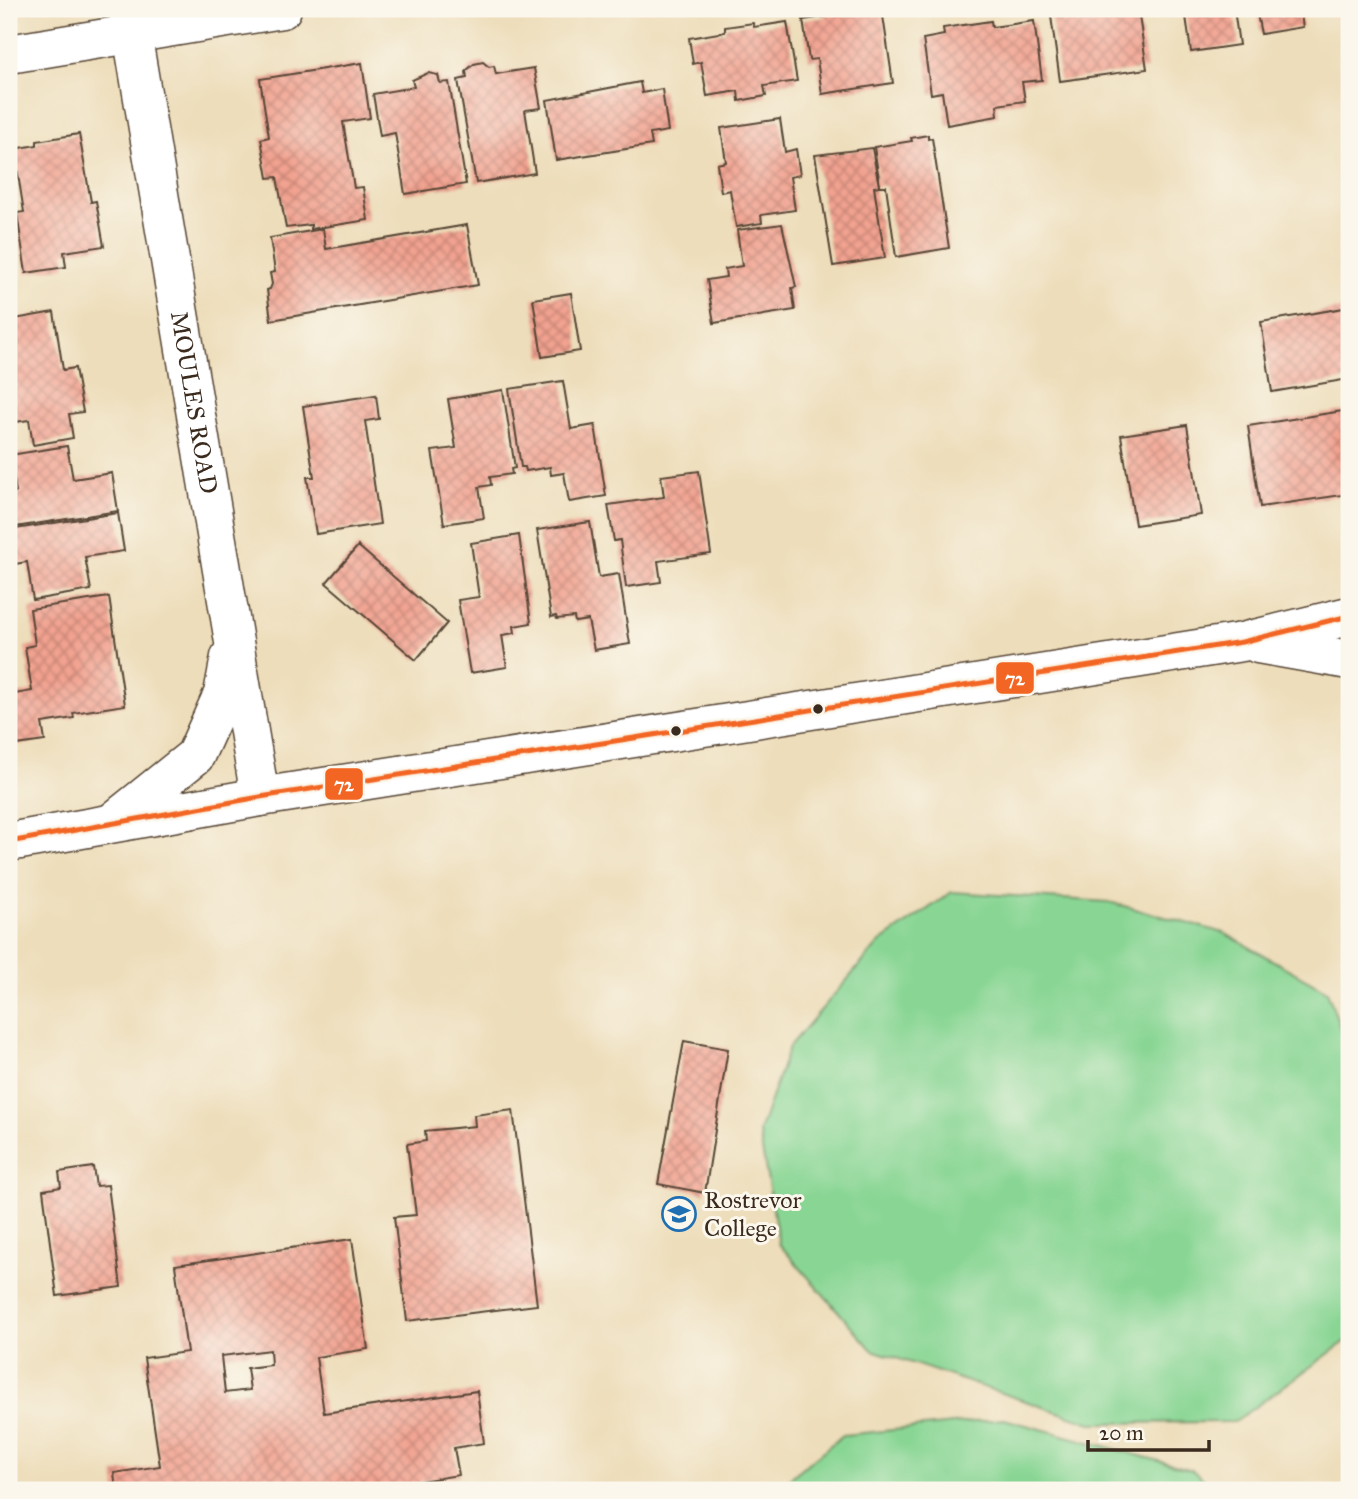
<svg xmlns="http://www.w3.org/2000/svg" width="1358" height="1499" viewBox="0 0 1358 1499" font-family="'IM FELL Great Primer',serif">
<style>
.grass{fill:#89d694;stroke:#628059;stroke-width:2}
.building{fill:url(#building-cross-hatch);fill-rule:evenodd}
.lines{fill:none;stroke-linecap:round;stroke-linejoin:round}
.street-casing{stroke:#564535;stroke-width:41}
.secondary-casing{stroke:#564535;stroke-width:41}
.street{stroke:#fff;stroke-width:38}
.secondary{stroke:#fff;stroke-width:38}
.bus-1-casing{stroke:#fbf7ec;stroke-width:10}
.bus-1{stroke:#f26522;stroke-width:5}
.bus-dot{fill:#3b2a1e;stroke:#fbf7ec;stroke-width:2.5}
.labels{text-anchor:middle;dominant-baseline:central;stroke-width:6;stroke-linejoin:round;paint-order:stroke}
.street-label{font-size:24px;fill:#3b2a1e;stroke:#fbf7ec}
.poi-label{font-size:24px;fill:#3b2a1e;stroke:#fbf7ec;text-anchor:start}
.line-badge{stroke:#fbf7ec;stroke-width:2.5}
.badge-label{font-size:19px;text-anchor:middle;font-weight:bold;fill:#fff}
</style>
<defs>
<pattern id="building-cross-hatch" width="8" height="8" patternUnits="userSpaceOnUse" patternTransform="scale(1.75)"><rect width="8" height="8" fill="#f2a290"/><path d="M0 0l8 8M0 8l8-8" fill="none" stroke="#c58475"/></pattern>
</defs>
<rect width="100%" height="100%" fill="#fbf7ec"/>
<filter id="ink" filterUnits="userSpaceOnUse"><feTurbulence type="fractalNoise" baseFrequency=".0143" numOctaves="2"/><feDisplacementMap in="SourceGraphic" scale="14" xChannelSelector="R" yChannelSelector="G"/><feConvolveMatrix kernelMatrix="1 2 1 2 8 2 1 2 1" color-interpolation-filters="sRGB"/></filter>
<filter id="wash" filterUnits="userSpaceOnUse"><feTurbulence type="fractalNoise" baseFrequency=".00686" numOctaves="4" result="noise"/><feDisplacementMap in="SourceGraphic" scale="28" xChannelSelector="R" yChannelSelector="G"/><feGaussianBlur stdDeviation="1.57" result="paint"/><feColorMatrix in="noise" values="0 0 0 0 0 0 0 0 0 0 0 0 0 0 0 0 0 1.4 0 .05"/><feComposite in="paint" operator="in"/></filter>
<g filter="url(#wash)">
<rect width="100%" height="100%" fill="#edddba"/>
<g class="grass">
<path d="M 952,892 L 1109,902 L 1224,933 L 1327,991 L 1349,1052 L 1349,1339 L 1234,1422 L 1091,1423 L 872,1350 L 779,1244 L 759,1132 L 789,1047 L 879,943 Z"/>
<path d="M 1004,1419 L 1192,1470 L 1217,1490 L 775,1490 L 843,1435 Z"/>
</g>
<g id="blocks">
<g class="building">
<path d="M 834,9 L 839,9 L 840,14 L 882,9 L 893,83 L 822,94 L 817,59 L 809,60 L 803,20 L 825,17 L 824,11 Z"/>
<path d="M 1050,9 L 1138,9 L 1147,69 L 1060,81 Z"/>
<path d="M 1185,9 L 1234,9 L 1239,45 L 1191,52 Z"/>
<path d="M 1256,9 L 1300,9 L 1303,27 L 1261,34 Z"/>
<path d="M 991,21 L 992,27 L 1034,21 L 1042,80 L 1022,82 L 1025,101 L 997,105 L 998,116 L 947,125 L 942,92 L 931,94 L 923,39 L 944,35 L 943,28 Z"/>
<path d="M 787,22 L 797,81 L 764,86 L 766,96 L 739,101 L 738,91 L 707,96 L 701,62 L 693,64 L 689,38 L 725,32 L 725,27 L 753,23 L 754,27 Z"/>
<path d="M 483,62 L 489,67 L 494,66 L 496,74 L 534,68 L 541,108 L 525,110 L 535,173 L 476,183 L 458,80 L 467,78 L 466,71 L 474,64 Z"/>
<path d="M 362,63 L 370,118 L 343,122 L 354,188 L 363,187 L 368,220 L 311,229 L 311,225 L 286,228 L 277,177 L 268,178 L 261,139 L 269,137 L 260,79 Z"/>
<path d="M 428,73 L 438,75 L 440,83 L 449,82 L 466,184 L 405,194 L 395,133 L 380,136 L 373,94 L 414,87 L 412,80 Z"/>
<path d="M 640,82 L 642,93 L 662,89 L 668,131 L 650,134 L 652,145 L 556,160 L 547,100 Z"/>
<path d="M 780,119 L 785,152 L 796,149 L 800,175 L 790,177 L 795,210 L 761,215 L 762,223 L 736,227 L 730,190 L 721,192 L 717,164 L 726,162 L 721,128 Z"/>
<path d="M 79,134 L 91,202 L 96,201 L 104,246 L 64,252 L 66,267 L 26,273 L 17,213 L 24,212 L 14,149 L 37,145 L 37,141 Z"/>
<path d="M 928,135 L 928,139 L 932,138 L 949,248 L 896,257 L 886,186 L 880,186 L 874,147 L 912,141 L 911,138 Z"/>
<path d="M 872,148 L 879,186 L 874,187 L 885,258 L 833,266 L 815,155 Z"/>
<path d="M 782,224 L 796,287 L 792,288 L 795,310 L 714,323 L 707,280 L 726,277 L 725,269 L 742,266 L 737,230 Z"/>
<path d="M 467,225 L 478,285 L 271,320 L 267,290 L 270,289 L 272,284 L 270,273 L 275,272 L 270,238 L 323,229 L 326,249 Z"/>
<path d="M 10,233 L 16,265 L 9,267 L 9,234 Z"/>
<path d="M 571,293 L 580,351 L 542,357 L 533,299 Z"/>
<path d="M 1344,308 L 1349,343 L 1349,379 L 1272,392 L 1261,322 Z"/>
<path d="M 54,312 L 63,370 L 75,368 L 83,412 L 69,414 L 73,438 L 33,445 L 29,420 L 9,423 L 9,320 Z"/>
<path d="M 563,381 L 571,429 L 595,425 L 606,496 L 569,502 L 564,473 L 551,475 L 550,467 L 526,471 L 525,467 L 521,467 L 509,389 Z"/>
<path d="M 503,390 L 515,468 L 511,469 L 512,474 L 490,477 L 491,485 L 479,487 L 484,518 L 444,524 L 432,451 L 456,448 L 448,399 Z"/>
<path d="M 376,395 L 379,419 L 365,421 L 380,524 L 316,534 L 307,477 L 314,477 L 303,406 Z"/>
<path d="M 1349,410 L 1349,494 L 1260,507 L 1248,426 Z"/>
<path d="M 1187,425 L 1201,515 L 1135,525 L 1121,435 Z"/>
<path d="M 67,446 L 73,479 L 112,473 L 118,511 L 9,528 L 9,493 L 16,492 L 10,455 Z"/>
<path d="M 699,471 L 711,554 L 658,561 L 661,582 L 626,587 L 620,540 L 614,541 L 608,505 L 664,497 L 661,476 Z"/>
<path d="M 118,513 L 124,551 L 85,557 L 91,590 L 33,600 L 27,562 L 9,565 L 9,530 Z"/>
<path d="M 590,522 L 599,577 L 619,574 L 630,644 L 594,650 L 588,620 L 575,622 L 574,617 L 557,619 L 556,616 L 551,617 L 537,530 Z"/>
<path d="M 519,535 L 531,623 L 514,626 L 515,633 L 502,635 L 507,667 L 470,673 L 458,600 L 479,597 L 471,543 Z"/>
<path d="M 358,546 L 447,623 L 416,660 L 326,583 Z"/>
<path d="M 109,597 L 125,705 L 73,713 L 74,718 L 42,723 L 45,741 L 9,746 L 9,695 L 32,691 L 25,647 L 35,645 L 30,609 Z"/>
<path d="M 684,1041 L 728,1049 L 705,1193 L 658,1184 Z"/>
<path d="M 513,1110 L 537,1305 L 407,1321 L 394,1217 L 416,1215 L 407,1144 L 426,1141 L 425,1131 L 475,1126 L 474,1115 Z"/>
<path d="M 93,1167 L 96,1186 L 108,1185 L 121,1287 L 57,1296 L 43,1190 L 61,1187 L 59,1172 Z"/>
<path d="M 352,1239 L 368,1349 L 316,1357 L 324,1413 L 477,1391 L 484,1443 L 454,1448 L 459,1475 L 420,1481 L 421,1490 L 116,1490 L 114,1473 L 160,1466 L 144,1358 L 187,1352 L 175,1265 ZM 270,1350 L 271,1365 L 247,1368 L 250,1390 L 225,1393 L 221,1356 Z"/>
</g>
</g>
</g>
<g filter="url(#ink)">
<use href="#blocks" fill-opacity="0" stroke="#564535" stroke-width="2"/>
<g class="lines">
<g class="street-casing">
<path id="street" d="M 9,54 L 282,9"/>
</g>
<g class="secondary-casing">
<g id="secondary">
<path id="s1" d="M 128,9 L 260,797"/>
<path d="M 1258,644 L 1349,660"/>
<path d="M 114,821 L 195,756 L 223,694 L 230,657"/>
<path d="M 9,842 L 260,797 L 1242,642 L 1349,616"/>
</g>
</g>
<use href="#street" class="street"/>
<use href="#secondary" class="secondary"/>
<g class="bus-1-casing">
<path id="bus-1" d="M 9,842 L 260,797 L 1242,642 L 1349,616"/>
</g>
<use href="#bus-1" class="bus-1"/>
</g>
</g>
<defs>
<g id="school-ring" transform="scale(1.75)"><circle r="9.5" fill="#fbf7ec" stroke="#1f6fb2" stroke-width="1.5"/><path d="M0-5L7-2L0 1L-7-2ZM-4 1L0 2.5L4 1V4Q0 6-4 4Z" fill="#1f6fb2"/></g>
</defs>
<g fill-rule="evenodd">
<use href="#school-ring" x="679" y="1214"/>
</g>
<g class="bus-dot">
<circle cx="818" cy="709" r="6"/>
<circle cx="676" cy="731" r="6"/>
</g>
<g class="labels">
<g class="street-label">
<text stroke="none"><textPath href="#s1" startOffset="399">MOULES ROAD</textPath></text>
</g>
<g class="poi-label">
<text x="704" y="1200">Rostrevor<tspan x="704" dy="28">College</tspan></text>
</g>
</g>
<g class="line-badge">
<rect x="995" y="661" width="40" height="34" rx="7" fill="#f26522"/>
<rect x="324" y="767" width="40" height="34" rx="7" fill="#f26522"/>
</g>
<g class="badge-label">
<text x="1015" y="685">72</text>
<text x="344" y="791">72</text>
</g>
<rect width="1358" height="1499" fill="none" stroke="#fbf7ec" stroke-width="35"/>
<path d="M1088 1440v10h121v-10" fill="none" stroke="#3b2a1e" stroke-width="3.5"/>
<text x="1099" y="1440" font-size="21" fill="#3b2a1e" stroke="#fbf7ec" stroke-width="5" paint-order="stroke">20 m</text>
</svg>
